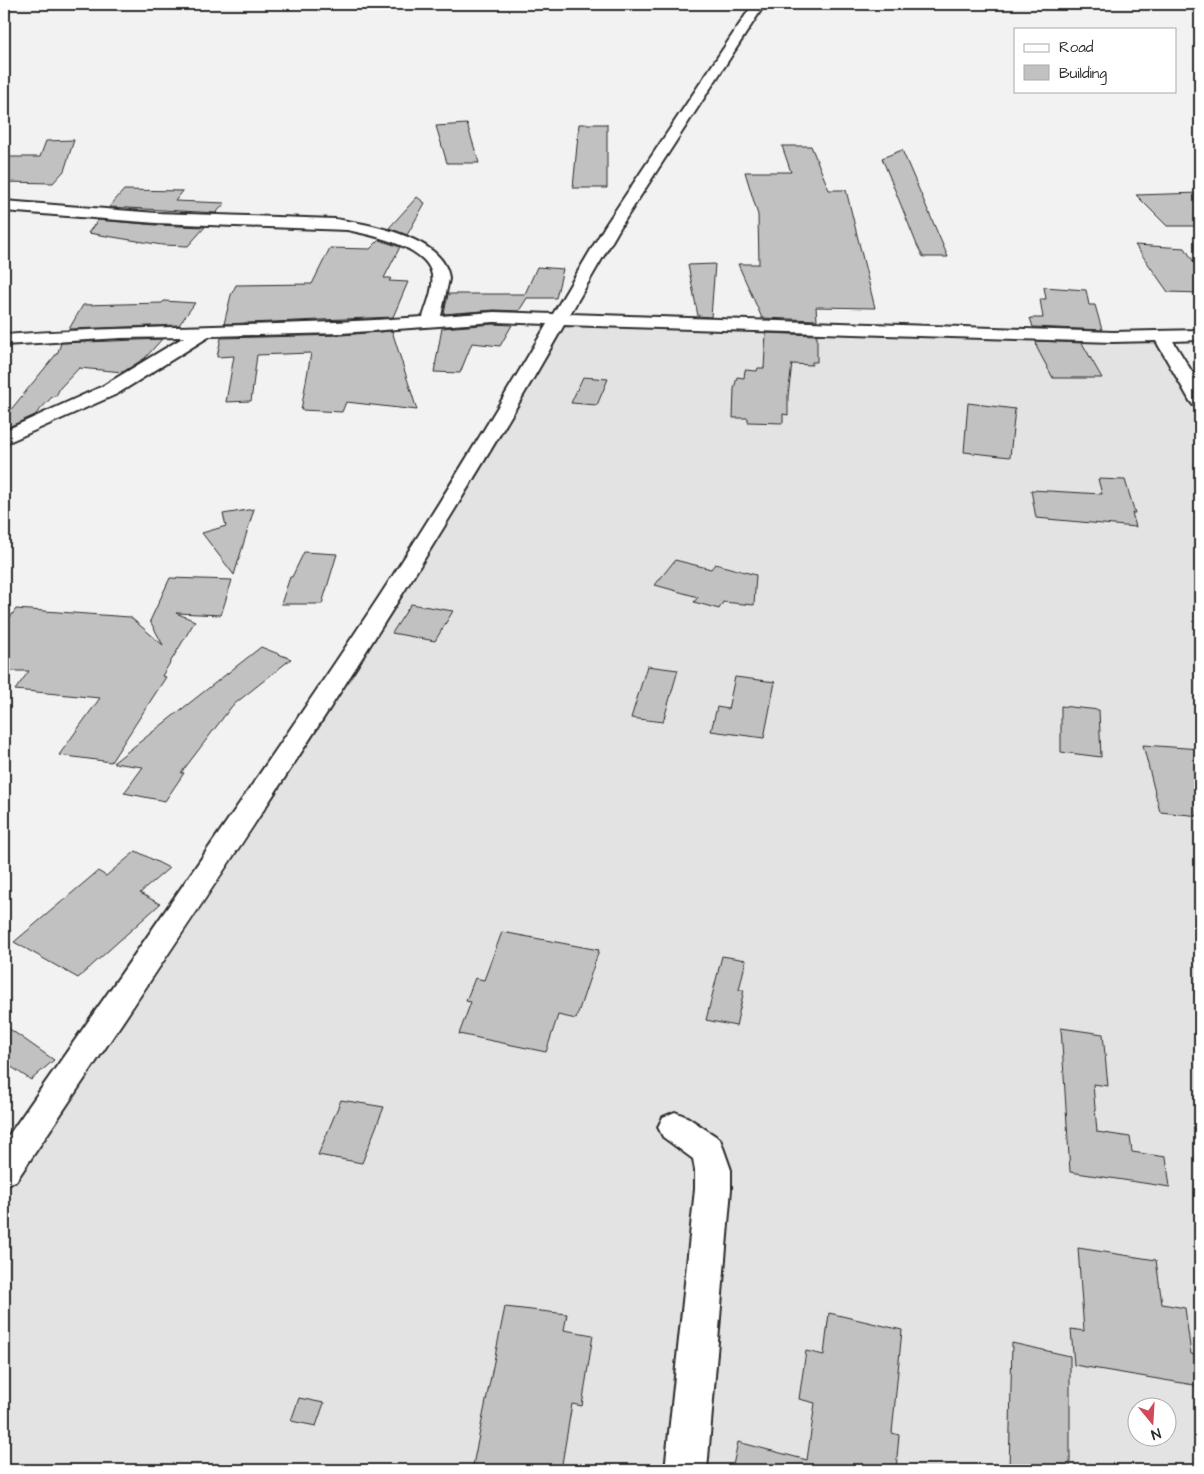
<svg xmlns="http://www.w3.org/2000/svg" width="1204" height="1474" viewBox="0 0 1204 1474" font-family="'Architects Daughter',sans-serif">
<style>
.built{fill:#e3e3e3;fill-rule:evenodd}
.building{fill:#c1c1c1;stroke:#2b2b2b}
.lines{fill:none;stroke-linecap:round;stroke-linejoin:round}
.minor-casing{stroke:#2b2b2b;stroke-width:4}
.minor{fill:#fff;fill-rule:evenodd}
</style>
<rect width="100%" height="100%" fill="#f2f2f2"/>
<filter id="ink" filterUnits="userSpaceOnUse"><feTurbulence type="fractalNoise" baseFrequency=".02" numOctaves="2"/><feDisplacementMap in="SourceGraphic" scale="10" xChannelSelector="R" yChannelSelector="G"/><feConvolveMatrix kernelMatrix="1 2 1 2 8 2 1 2 1" color-interpolation-filters="sRGB"/></filter>
<g filter="url(#ink)">
<path class="built" d="M 562,324 L 1171,340 L 1192,406 L 1200,418 L 1200,1470 L 4,1470 L 4,1166 ZM 1136,1406 L 1166,1406 L 1166,1436 L 1136,1436 Z"/>
<g class="building">
<path d="M 467,124 L 479,163 L 447,163 L 436,126 Z"/>
<path d="M 579,124 L 607,124 L 607,188 L 573,188 Z"/>
<path d="M 74,140 L 64,171 L 53,183 L 4,182 L 4,157 L 40,157 L 46,141 Z"/>
<path d="M 782,146 L 811,146 L 829,190 L 846,190 L 875,308 L 816,307 L 817,320 L 762,318 L 738,264 L 759,264 L 758,215 L 745,172 L 791,172 Z"/>
<path d="M 902,150 L 948,257 L 923,257 L 917,245 L 882,158 Z"/>
<path d="M 124,190 L 183,191 L 175,201 L 225,203 L 216,213 L 109,207 Z"/>
<path d="M 1200,193 L 1200,226 L 1167,226 L 1136,195 Z"/>
<path d="M 417,197 L 425,203 L 407,235 L 389,228 Z"/>
<path d="M 98,220 L 156,225 L 205,227 L 188,246 L 162,245 L 88,233 Z"/>
<path d="M 379,240 L 400,247 L 384,278 L 391,278 L 389,281 L 408,282 L 393,317 L 224,324 L 231,295 L 236,285 L 312,284 L 330,248 L 370,249 Z"/>
<path d="M 1135,245 L 1185,248 L 1200,272 L 1200,293 L 1168,292 Z"/>
<path d="M 715,264 L 711,317 L 698,316 L 688,265 Z"/>
<path d="M 537,267 L 563,269 L 556,298 L 527,298 L 519,311 L 494,310 L 444,314 L 448,294 L 525,294 Z"/>
<path d="M 1044,287 L 1086,290 L 1089,305 L 1095,305 L 1102,330 L 1033,327 L 1030,318 L 1043,318 L 1040,299 L 1046,299 Z"/>
<path d="M 164,301 L 195,303 L 179,325 L 69,329 L 83,305 L 162,303 Z"/>
<path d="M 494,324 L 512,325 L 500,346 L 472,343 L 460,373 L 434,372 L 442,328 Z"/>
<path d="M 392,331 L 417,410 L 346,402 L 342,412 L 301,410 L 311,353 L 257,355 L 251,401 L 226,402 L 234,356 L 217,357 L 221,338 L 342,335 Z"/>
<path d="M 766,333 L 817,335 L 817,362 L 812,362 L 812,365 L 792,364 L 788,396 L 788,415 L 783,414 L 783,423 L 748,422 L 748,418 L 733,418 L 734,389 L 737,377 L 744,378 L 745,370 L 757,371 L 758,368 L 764,368 Z"/>
<path d="M 162,339 L 145,358 L 123,372 L 79,368 L 60,388 L 56,396 L 53,396 L 35,415 L 4,429 L 4,418 L 58,352 L 61,343 Z"/>
<path d="M 1036,341 L 1082,343 L 1102,378 L 1053,378 L 1037,348 Z"/>
<path d="M 583,377 L 608,379 L 597,405 L 571,403 Z"/>
<path d="M 968,403 L 1015,409 L 1010,457 L 964,452 Z"/>
<path d="M 1098,479 L 1125,480 L 1135,513 L 1132,513 L 1136,527 L 1036,518 L 1031,490 L 1102,494 Z"/>
<path d="M 254,509 L 247,532 L 234,575 L 202,533 L 226,526 L 223,514 Z"/>
<path d="M 304,552 L 337,554 L 322,604 L 281,604 L 290,577 L 292,577 Z"/>
<path d="M 675,560 L 711,569 L 715,564 L 756,575 L 754,605 L 723,602 L 719,609 L 694,602 L 698,597 L 655,585 Z"/>
<path d="M 170,578 L 232,580 L 221,615 L 176,613 L 195,621 L 162,676 L 166,677 L 111,762 L 59,755 L 100,698 L 15,690 L 29,671 L 4,671 L 4,626 L 16,609 L 130,617 L 163,645 L 150,621 Z"/>
<path d="M 411,604 L 453,611 L 435,641 L 392,633 Z"/>
<path d="M 261,647 L 291,659 L 232,706 L 181,773 L 184,773 L 165,801 L 124,793 L 143,767 L 113,763 Z"/>
<path d="M 647,666 L 678,670 L 663,722 L 631,718 Z"/>
<path d="M 735,677 L 775,682 L 764,738 L 711,731 L 717,707 L 728,709 Z"/>
<path d="M 1061,706 L 1099,710 L 1101,757 L 1061,752 Z"/>
<path d="M 1143,745 L 1200,749 L 1200,816 L 1160,812 Z"/>
<path d="M 136,851 L 169,868 L 140,893 L 160,904 L 78,978 L 14,942 L 98,871 L 106,876 Z"/>
<path d="M 502,932 L 599,950 L 576,1019 L 558,1015 L 546,1052 L 459,1034 L 471,1002 L 466,1001 L 475,978 L 484,980 Z"/>
<path d="M 722,956 L 746,960 L 739,990 L 744,990 L 736,1026 L 706,1020 Z"/>
<path d="M 4,1025 L 54,1060 L 31,1080 L 4,1062 Z"/>
<path d="M 1061,1028 L 1103,1034 L 1108,1086 L 1093,1084 L 1097,1132 L 1130,1137 L 1132,1152 L 1166,1157 L 1170,1187 L 1070,1172 Z"/>
<path d="M 341,1100 L 384,1107 L 362,1163 L 318,1155 Z"/>
<path d="M 1078,1248 L 1156,1260 L 1162,1304 L 1185,1308 L 1191,1354 L 1200,1355 L 1200,1386 L 1074,1365 L 1071,1329 L 1084,1331 Z"/>
<path d="M 505,1307 L 567,1314 L 564,1330 L 593,1335 L 582,1406 L 572,1404 L 561,1470 L 472,1470 Z"/>
<path d="M 829,1313 L 902,1330 L 892,1433 L 899,1435 L 896,1470 L 732,1470 L 738,1442 L 807,1460 L 815,1403 L 799,1399 L 806,1351 L 824,1355 Z"/>
<path d="M 1012,1343 L 1070,1356 L 1070,1470 L 1009,1470 Z"/>
<path d="M 299,1398 L 324,1403 L 316,1426 L 291,1421 Z"/>
</g>
<g class="lines">
<g class="minor-casing">
<g id="minor">
<path d="M 753,4 L 765,4 L 621,226 L 570,314 L 1113,332 L 1200,330 L 1200,340 L 1173,341 L 1200,385 L 1200,407 L 1193,405 L 1190,401 L 1156,341 L 1113,342 L 564,325 C 396,619 205,899 16,1181 L 4,1185 L 4,1142 C 130,961 257,781 379,597 C 437,508 493,416 547,324 L 494,322 L 342,333 L 210,336 L 117,394 L 4,444 L 4,431 L 103,386 L 184,337 L 121,338 L 4,345 L 4,335 C 144,325 283,327 423,317 C 427,304 434,289 432,275 C 427,246 371,235 347,230 L 156,223 L 4,211 L 4,201 L 156,213 L 335,219 C 368,224 446,237 449,279 L 441,316 L 494,312 L 553,314 L 605,226 Z"/>
<path d="M 675,1112 L 687,1117 L 720,1139 L 731,1170 L 731,1189 L 707,1470 L 665,1470 L 695,1189 L 695,1170 L 693,1159 L 663,1137 L 658,1127 L 663,1117 Z"/>
</g>
</g>
<use href="#minor" class="minor"/>
</g>
</g>
<rect width="1204" height="1474" fill="none" stroke="#fff" stroke-width="20"/>
<rect x="10" y="10" width="1184" height="1454" fill="none" stroke="#2b2b2b" stroke-width="2" filter="url(#ink)"/>
<rect x="1014" y="28" width="162" height="65" fill="#ffffff" stroke="#aaaaaa"/>
<rect x="1024" y="44" width="25" height="8" fill="#ffffff" stroke="#aaaaaa"/>
<text x="1059" y="52" font-size="15" fill="#2b2b2b">Road</text>
<rect x="1024" y="65" width="25" height="15" fill="#c1c1c1" stroke="#aaaaaa"/>
<text x="1059" y="78" font-size="15" fill="#2b2b2b">Building</text>
<g transform="translate(1152 1422) rotate(162)"><circle r="24" fill="#ffffff" stroke="#aaaaaa"/>
<path d="M0-4L9 19L0 12L-9 19Z" fill="#d1495b"/>
<text y="-8" font-size="14" font-weight="bold" text-anchor="middle" fill="#2b2b2b">N</text>
</g>
</svg>
